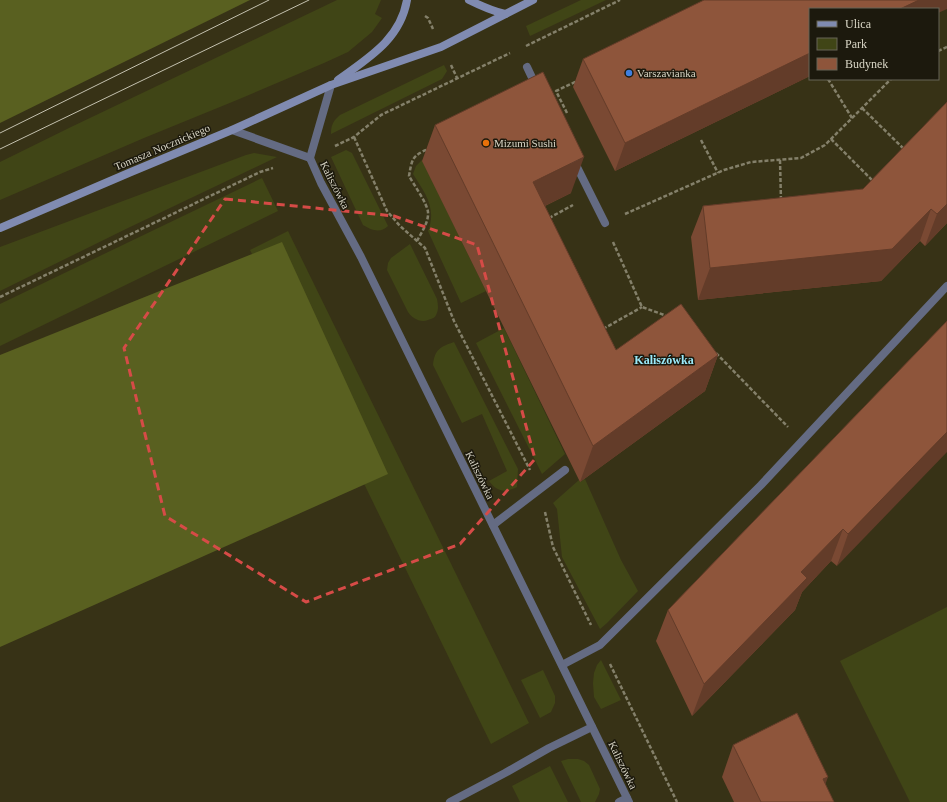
<svg xmlns="http://www.w3.org/2000/svg" width="947" height="802" viewBox="0 0 947 802" font-family="'Times New Roman',serif">
<style>
.green{fill:#404516}
.forest{fill:#596020}
.lines{fill:none;stroke-linecap:round;stroke-linejoin:round}
.path{stroke:#84806a;stroke-width:2.5;stroke-dasharray:4 2;stroke-linecap:butt}
.lane{stroke:#646b83;stroke-width:8}
.street{stroke:#646b83;stroke-width:8}
.secondary{stroke:#808bb1;stroke-width:8}
.tram{stroke:#c4c1af;stroke-width:1}
.wall{fill:#7a4933}
.shaded-wall{fill:#633c29}
.building{fill:#8e553b;stroke:#633c29}
.marked{fill:none;stroke:#d64b47;stroke-width:3;stroke-dasharray:8 5;stroke-linejoin:round}
.shop-dot{fill:#3f7fe0;stroke:#1c190d;stroke-width:1.5}
.food-dot{fill:#e8710a;stroke:#1c190d;stroke-width:1.5}
.labels{text-anchor:middle;dominant-baseline:central;stroke-width:3;stroke-linejoin:round;paint-order:stroke}
.poi-label{font-size:11px;fill:#d8d5c5;stroke:#1c190d;text-anchor:start}
.street-label{font-size:11px;fill:#d8d5c5;stroke:#1c190d}
.neighbourhood-label{font-size:12px;font-weight:bold;fill:#9beafa;stroke:#1c190d}
</style>
<rect width="100%" height="100%" fill="#373216"/>
<g class="green">
<path d="M 337,0 L 381,0 L 375,14 L 382,18 L 372,32 L 348,52 L 324,63 L 237,100 L 144,138 L 0,200 L 0,162 L 71,127 Z"/>
<path d="M 581,0 L 606,0 L 530,36 L 526,26 Z"/>
<path d="M 444,65 L 447,71 L 442,79 L 331,134 C 331,125 333,121 340,115 Z"/>
<path d="M 346,150 L 352,153 L 388,226 C 380,234 371,230 363,225 L 331,157 Z"/>
<path d="M 254,153 L 277,157 L 128,228 L 0,291 L 0,247 L 246,155 Z"/>
<path d="M 422,160 L 486,291 L 461,303 L 428,231 C 437,208 425,193 413,174 L 416,166 Z"/>
<path d="M 262,178 L 278,211 L 0,346 L 0,304 Z"/>
<path d="M 288,231 L 529,723 L 491,744 L 250,250 Z"/>
<path d="M 410,244 L 437,299 C 438,304 439,310 436,315 C 435,318 431,319 428,320 C 420,323 412,318 408,312 L 387,270 L 388,263 L 391,258 Z"/>
<path d="M 504,328 L 565,454 L 542,474 L 476,343 Z"/>
<path d="M 454,342 L 518,469 L 517,487 C 505,493 497,492 489,481 L 507,471 L 482,414 L 462,423 L 433,365 C 435,349 440,347 454,342 Z"/>
<path d="M 585,479 L 621,560 L 638,591 L 607,623 L 600,629 L 562,557 L 557,509 L 553,503 L 579,480 L 580,482 Z"/>
<path d="M 947,607 L 947,802 L 910,802 L 840,661 Z"/>
<path d="M 601,660 L 621,700 L 601,709 L 594,697 L 593,683 L 594,673 L 597,665 Z"/>
<path d="M 543,670 L 555,696 L 555,703 L 551,712 L 540,718 L 521,680 Z"/>
<path d="M 568,759 L 578,759 L 584,761 L 589,765 L 600,789 L 599,794 L 595,802 L 581,802 L 561,761 Z"/>
<path d="M 550,766 L 568,802 L 520,802 L 512,786 Z"/>
</g>
<g class="forest">
<path d="M 0,0 L 250,0 L 0,123 Z"/>
<path d="M 282,242 L 388,474 L 0,647 L 0,355 Z"/>
</g>
<g class="lines">
<g class="path">
<path d="M 425,16 L 428,18 L 433,29"/>
<path d="M 526,46 L 620,0"/>
<path d="M 938,51 L 947,47"/>
<path d="M 451,65 L 457,78"/>
<path d="M 828,79 L 852,118"/>
<path d="M 862,108 L 905,150"/>
<path d="M 567,113 L 556,91 L 577,81"/>
<path d="M 354,137 L 387,211 L 400,226 L 425,248 L 454,321 L 530,470"/>
<path d="M 831,139 L 874,182"/>
<path d="M 701,140 L 718,173"/>
<path d="M 335,146 L 354,137 L 381,115 L 510,53"/>
<path d="M 780,160 L 781,201"/>
<path d="M 625,214 L 724,170 L 751,162 L 801,158 L 825,145 L 891,79"/>
<path d="M 549,218 L 573,205"/>
<path d="M 417,241 C 421,233 429,222 428,212 C 427,203 414,185 409,176 C 412,159 412,156 428,149"/>
<path d="M 613,242 L 642,307 L 667,316"/>
<path d="M 0,297 L 260,172 L 273,168"/>
<path d="M 603,329 L 642,307"/>
<path d="M 716,353 L 788,427"/>
<path d="M 545,512 L 553,547 L 591,625"/>
<path d="M 610,664 L 677,802"/>
</g>
<g class="lane">
<path d="M 527,67 L 536,86"/>
<path d="M 493,525 L 565,470"/>
<path d="M 562,665 L 600,645 L 761,485 L 947,286"/>
<path d="M 450,802 L 505,773 L 549,748 L 592,727"/>
<path d="M 619,802 L 627,798"/>
</g>
<g class="street">
<path d="M 331,85 L 310,158 L 321,183 L 361,257 L 629,802"/>
<path d="M 232,130 L 310,158"/>
<path d="M 575,163 L 605,223"/>
</g>
<g class="secondary">
<path d="M 469,0 C 481,6 492,11 505,14"/>
<path d="M 338,80 C 368,58 400,40 407,0"/>
<path d="M 0,228 L 131,172 L 232,130 L 331,85 L 441,47 L 533,0"/>
</g>
<g class="tram">
<path d="M 0,133 L 269,0"/>
<path d="M 0,149 L 309,0"/>
</g>
</g>
<g class="wall">
<path d="M 810,9 L 810,76 L 615,171 L 573,87 L 583,59 Z"/>
<path d="M 947,102 L 947,223 L 925,246 L 920,241 L 881,281 L 698,300 L 691,237 L 703,206 L 863,189 Z"/>
<path d="M 435,125 L 571,193 L 545,206 L 616,350 L 718,355 L 705,391 L 580,482 L 422,161 Z"/>
<path d="M 947,321 L 837,566 L 831,561 L 802,592 L 795,610 L 692,716 L 656,641 L 668,610 Z"/>
<path d="M 733,745 L 825,784 L 834,802 L 734,802 L 722,777 Z"/>
</g>
<g class="shaded-wall">
<path d="M 919,0 L 947,0 L 947,9 L 938,13 L 938,9 L 900,9 Z"/>
<path d="M 810,53 L 810,76 L 615,171 L 625,143 Z"/>
<path d="M 584,157 L 571,193 L 520,218 L 533,182 Z"/>
<path d="M 947,204 L 947,223 L 925,246 L 937,214 Z"/>
<path d="M 931,209 L 920,241 L 881,281 L 698,300 L 710,268 Z"/>
<path d="M 718,355 L 705,391 L 580,482 L 593,446 Z"/>
<path d="M 947,432 L 947,452 L 837,566 L 848,534 Z"/>
<path d="M 843,529 L 831,561 L 802,592 L 795,610 L 692,716 L 704,684 L 801,572 Z"/>
<path d="M 828,777 L 819,802 L 823,779 Z"/>
</g>
<g class="building">
<path d="M 704,0 L 919,0 L 900,9 L 810,9 L 810,53 L 625,143 L 583,59 Z"/>
<path d="M 543,72 L 584,157 L 533,182 L 616,350 L 681,304 L 718,355 L 593,446 L 435,125 Z"/>
<path d="M 947,102 L 947,204 L 937,214 L 931,209 L 892,249 L 710,268 L 703,206 L 863,189 Z"/>
<path d="M 947,321 L 947,432 L 848,534 L 843,529 L 801,572 L 807,578 L 704,684 L 668,610 Z"/>
<path d="M 797,713 L 828,777 L 823,779 L 834,802 L 761,802 L 733,745 Z"/>
</g>
<path class="marked" d="M 225,199 L 394,216 L 477,245 L 535,459 L 460,544 L 306,602 L 165,516 L 124,348 Z"/>
<circle class="shop-dot" cx="629" cy="73" r="4"/>
<circle class="food-dot" cx="486" cy="143" r="4"/>
<g class="labels">
<g class="poi-label">
<text x="637" y="73">Varszavianka</text>
<text x="494" y="143">Mizumi Sushi</text>
</g>
<g class="street-label">
<text transform="translate(162 147) rotate(-23)">Tomasza Nocznickiego</text>
<text transform="translate(335 185) rotate(63)">Kaliszówka</text>
<text transform="translate(480 475) rotate(64)">Kaliszówka</text>
<text transform="translate(623 765) rotate(64)">Kaliszówka</text>
</g>
<g class="neighbourhood-label">
<text x="664" y="360">Kaliszówka</text>
</g>
</g>
<rect x="809" y="8" width="130" height="72" fill="#1c190d" stroke="#676457"/>
<rect x="817" y="21" width="20" height="6" fill="#808bb1" stroke="#676457"/>
<text x="845" y="28" font-size="12" fill="#d8d5c5">Ulica</text>
<rect x="817" y="38" width="20" height="12" fill="#404516" stroke="#676457"/>
<text x="845" y="48" font-size="12" fill="#d8d5c5">Park</text>
<rect x="817" y="58" width="20" height="12" fill="#8e553b" stroke="#676457"/>
<text x="845" y="68" font-size="12" fill="#d8d5c5">Budynek</text>
</svg>
